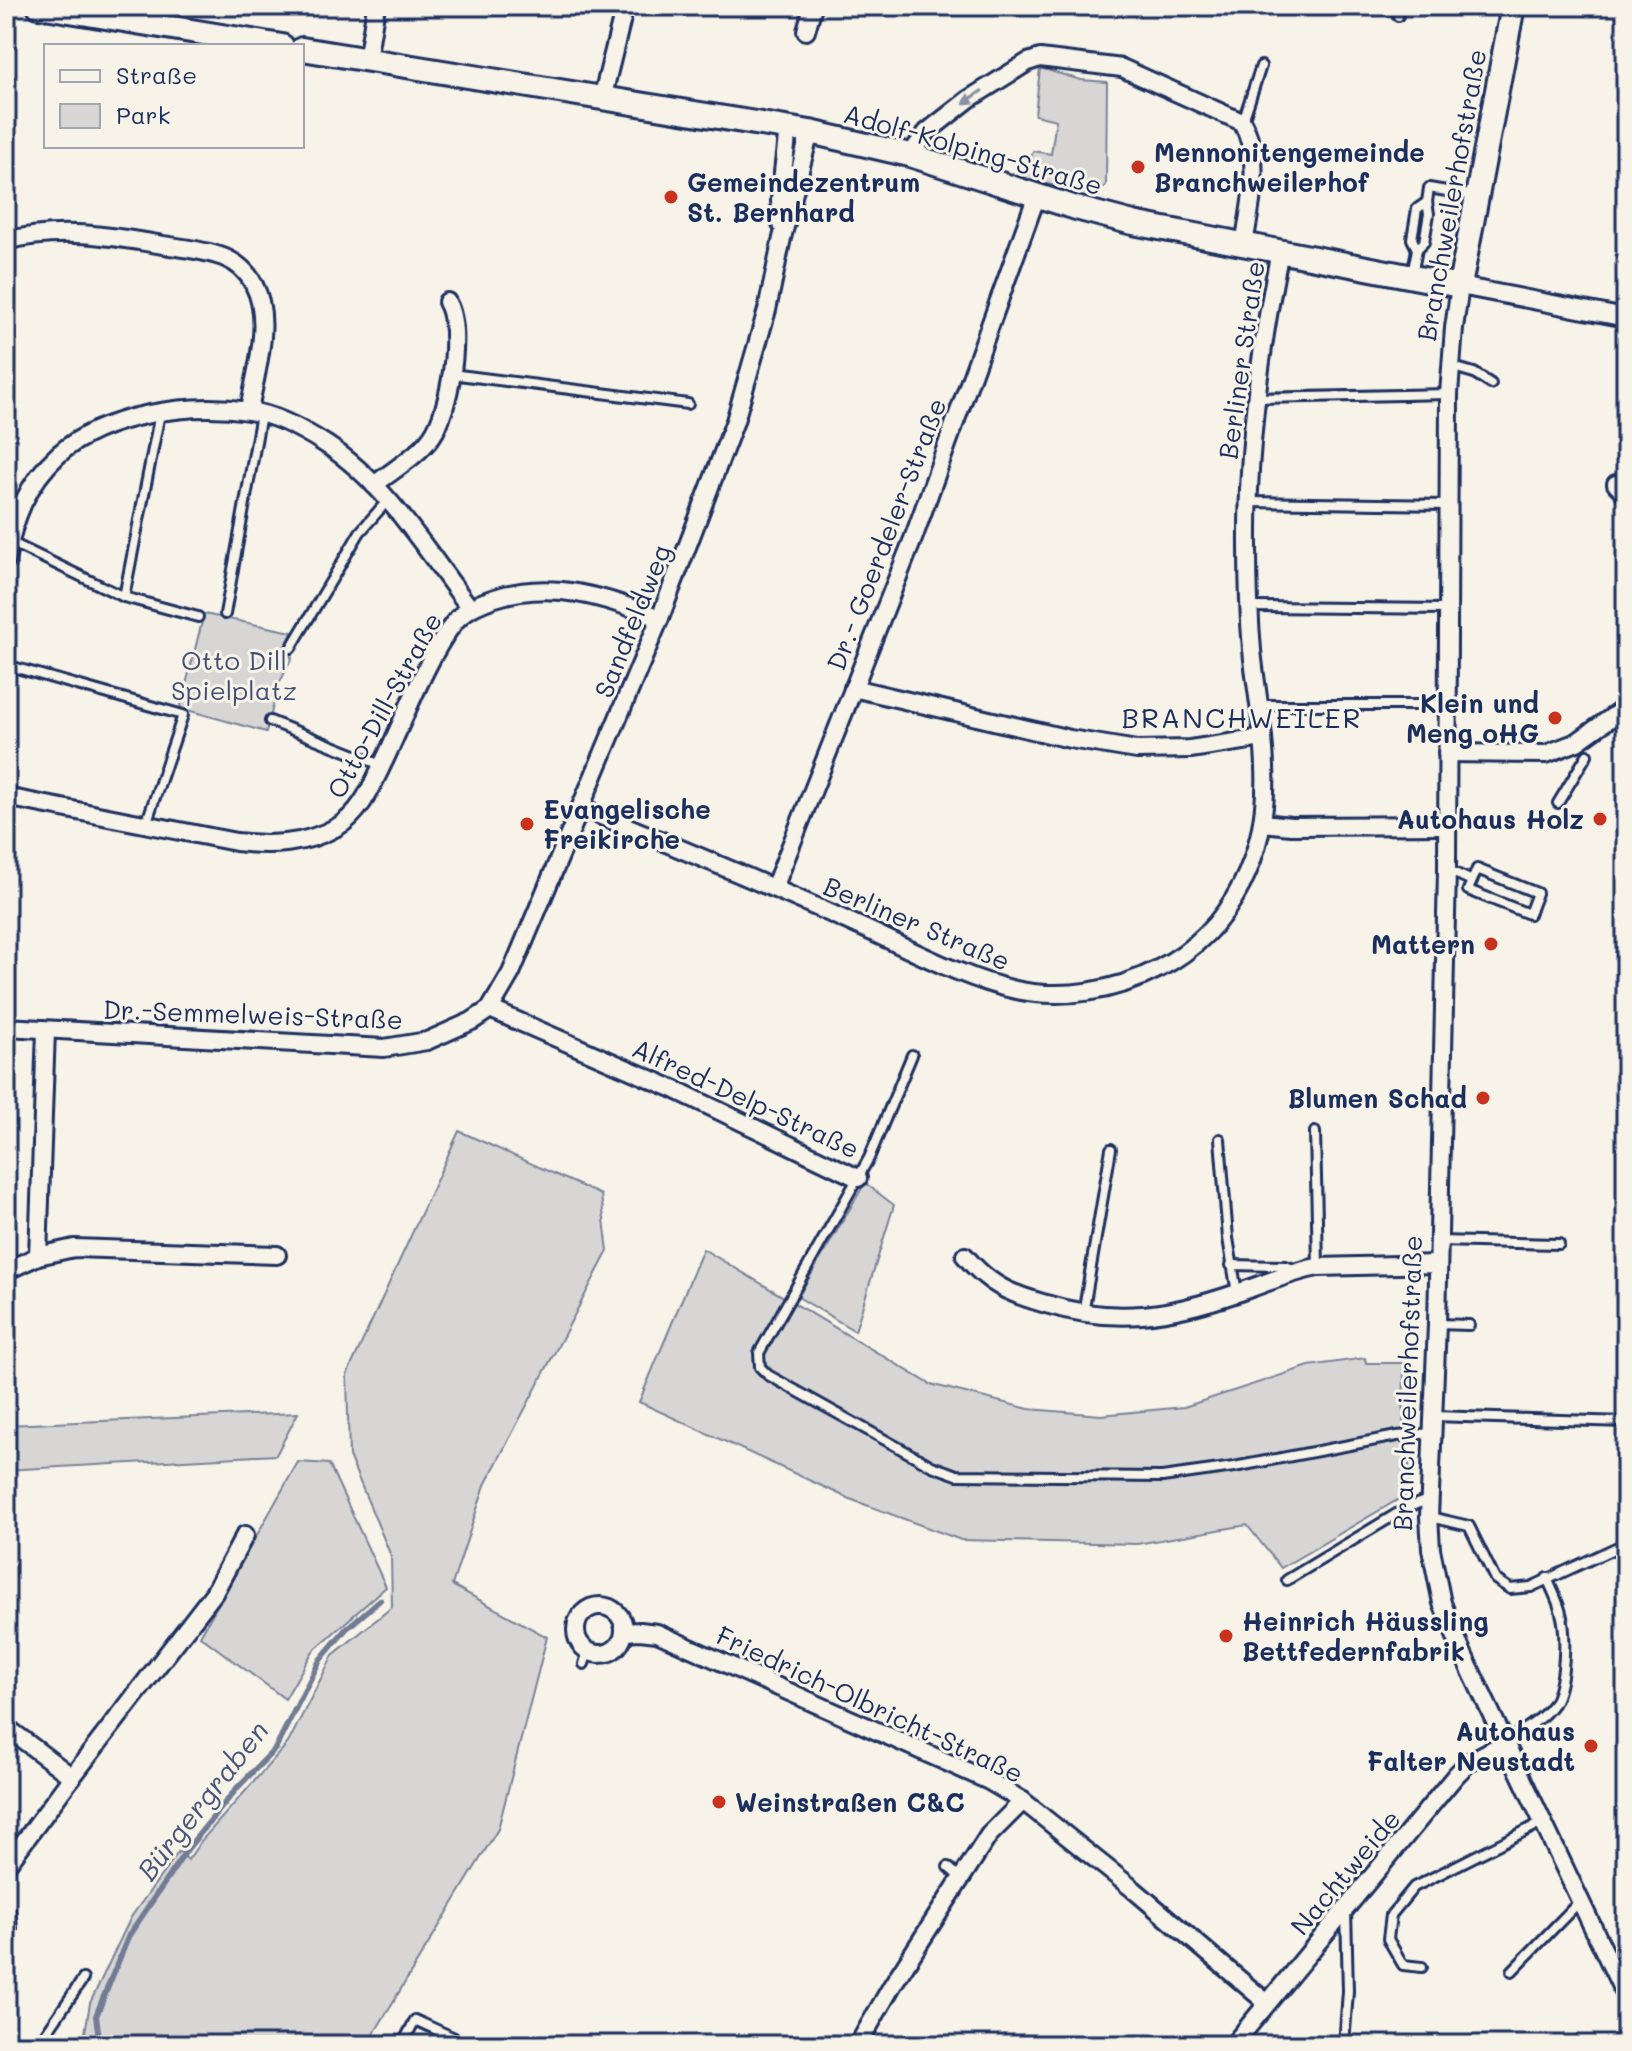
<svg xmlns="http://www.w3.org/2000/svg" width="1632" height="2051" viewBox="0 0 1632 2051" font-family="Mali,sans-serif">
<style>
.green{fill:#d7d6d4;stroke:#798299;stroke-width:2}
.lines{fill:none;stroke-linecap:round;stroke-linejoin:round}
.stream{stroke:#727c95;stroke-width:6}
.lane-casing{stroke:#1b2f5e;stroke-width:14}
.street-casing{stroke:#1b2f5e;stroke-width:22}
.secondary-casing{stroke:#1b2f5e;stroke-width:28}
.lane{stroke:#f7f3e8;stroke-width:8}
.street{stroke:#f7f3e8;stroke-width:16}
.secondary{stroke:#f7f3e8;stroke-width:22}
.oneway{fill:#8991a3}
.poi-dot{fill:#c8321e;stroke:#f7f3e8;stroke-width:3}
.labels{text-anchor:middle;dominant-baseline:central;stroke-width:6;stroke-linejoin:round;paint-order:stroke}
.street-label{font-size:26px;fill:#1b2f5e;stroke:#f7f3e8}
.poi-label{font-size:26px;font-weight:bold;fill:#1b2f5e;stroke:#f7f3e8;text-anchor:start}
.park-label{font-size:26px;fill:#415076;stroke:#f7f3e8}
.neighbourhood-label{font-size:28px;letter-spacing:2px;fill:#1b2f5e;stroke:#f7f3e8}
.water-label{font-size:28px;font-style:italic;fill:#465679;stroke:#f7f3e8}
</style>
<rect width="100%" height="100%" fill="#f7f3e8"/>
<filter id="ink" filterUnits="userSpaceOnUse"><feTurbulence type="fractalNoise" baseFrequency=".0125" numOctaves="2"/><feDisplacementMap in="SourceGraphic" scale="16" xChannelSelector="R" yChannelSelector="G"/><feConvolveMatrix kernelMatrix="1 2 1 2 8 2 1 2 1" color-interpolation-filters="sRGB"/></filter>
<g filter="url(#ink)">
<g class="green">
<path d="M 1040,68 L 1081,80 L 1107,82 L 1106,185 L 1095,196 L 1024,178 L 1033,151 L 1051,154 L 1056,120 L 1035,115 Z"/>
<path d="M 204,614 L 292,632 L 285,650 L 292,658 L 279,684 L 266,732 L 180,708 Z"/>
<path d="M 459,1131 L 601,1195 L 608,1251 L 485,1485 L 452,1585 L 547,1637 L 498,1829 L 367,2045 L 83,2045 L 90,2003 L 131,1917 L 179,1851 L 188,1860 L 201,1841 L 288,1743 L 333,1655 L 392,1607 L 391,1556 L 349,1456 L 347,1375 Z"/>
<path d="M 865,1183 L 894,1205 L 855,1331 L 798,1297 Z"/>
<path d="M 703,1249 L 930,1384 L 1029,1409 L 1101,1415 L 1184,1407 L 1309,1366 L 1365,1358 L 1366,1363 L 1404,1363 L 1403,1447 L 1408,1448 L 1411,1492 L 1281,1568 L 1247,1525 L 1137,1544 L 961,1540 L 850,1499 L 639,1402 Z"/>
<path d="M 298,1413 L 276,1455 L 6,1470 L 6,1425 Z"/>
<path d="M 298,1462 L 329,1464 L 386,1587 L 313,1651 L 285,1699 L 200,1636 Z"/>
</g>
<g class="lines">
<path class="stream" d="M 100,2045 L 96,2016 L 129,1935 L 188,1848 L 238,1787 L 275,1749 L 320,1660 L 346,1629 L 380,1600"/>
<g class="lane-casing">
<g id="lane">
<path d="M 1398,16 L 1399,6"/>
<path d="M 1243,121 L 1261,66"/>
<path d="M 1417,249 L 1412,239 L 1417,209 L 1427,202"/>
<path d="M 1412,275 L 1417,249 L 1424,242 L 1429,214 L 1427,202 L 1429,188 L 1476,196"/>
<path d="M 1450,366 L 1474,373 L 1491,384"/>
<path d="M 451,374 L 688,404"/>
<path d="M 1255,398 L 1449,394"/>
<path d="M 1249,502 L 1448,505"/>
<path d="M 10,542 L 124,597 L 198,617"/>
<path d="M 124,597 L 160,413"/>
<path d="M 1250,607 L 1447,609"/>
<path d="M 225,614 L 261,414"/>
<path d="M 291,648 L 360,532 L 388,500"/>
<path d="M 6,665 L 183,715 L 146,824"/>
<path d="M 1260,705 L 1447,705"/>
<path d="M 270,721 L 381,765"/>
<path d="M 1530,754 L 1531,733"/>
<path d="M 1558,803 L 1587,755"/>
<path d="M 1448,870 L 1472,881 L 1477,869 L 1537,893 L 1529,914 L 1468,890 L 1472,881"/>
<path d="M 912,1055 L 869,1158 L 759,1353 L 760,1367 L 768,1375 L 932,1466 L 957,1475 L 1162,1477 L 1234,1467 L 1397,1436 L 1432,1433"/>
<path d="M 1315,1132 L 1318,1266"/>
<path d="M 1220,1139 L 1228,1238 L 1237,1293"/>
<path d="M 1439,1241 L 1559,1244"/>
<path d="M 1231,1265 L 1285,1266 L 1295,1269"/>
<path d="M 1083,1314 L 1111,1149"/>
<path d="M 1437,1324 L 1469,1325"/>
<path d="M 1433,1416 L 1626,1422"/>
<path d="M 1430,1517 L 1469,1526 L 1495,1579 L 1510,1589 L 1531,1587 L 1624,1544 L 1626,1541"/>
<path d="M 1287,1580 L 1408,1507 L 1428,1500"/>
<path d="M 584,1664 L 588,1651"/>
<path d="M 1505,1743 C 1521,1731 1541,1721 1553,1704 C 1565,1686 1567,1634 1561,1613 C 1558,1601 1552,1590 1547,1578"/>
<path d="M 948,1867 L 962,1879"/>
<path d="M 6,1908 L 10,1911 L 12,1929 L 6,1938"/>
<path d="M 1422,1967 L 1403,1965 L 1388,1939 L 1391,1915 L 1414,1887 L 1543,1822"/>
<path d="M 1512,1971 L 1581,1900"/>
<path d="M 38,2045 L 83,1979"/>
<path d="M 402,2045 L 415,2020 L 470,2045"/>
<path d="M 1344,2045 L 1348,1991 L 1346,1910"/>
</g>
</g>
<g class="street-casing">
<g id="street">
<path d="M 806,31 L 813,6"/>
<path d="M 367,60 L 376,6"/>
<path d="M 602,99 L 625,6"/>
<path d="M 910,155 L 927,132 L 969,99 L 1028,62 L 1040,58 L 1122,68 L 1242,122 C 1263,159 1250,205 1244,245"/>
<path d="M 781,224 L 780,199 L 788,128"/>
<path d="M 6,241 C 59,227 110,236 163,245 C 183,248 204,250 223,257 C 236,262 248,272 254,285 C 273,321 255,373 249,411"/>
<path d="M 1626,318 L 1460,286 L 1454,328 L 1449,394 L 1447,870 L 1437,1324 L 1429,1517 L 1431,1549 L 1442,1603 L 1462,1652 L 1626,1997"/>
<path d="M 1616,484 L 1626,494"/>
<path d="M 374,485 C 393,470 418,456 432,436 C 450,411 463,329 447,302"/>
<path d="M 6,561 C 13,519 27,483 59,454 C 104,414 191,402 249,411 C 277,415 304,430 327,445 C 387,484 427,552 470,608"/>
<path d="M 853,688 L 1070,739 L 1137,750 L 1190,749 L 1263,738"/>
<path d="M 1447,753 L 1546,754 L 1577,742 L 1626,707"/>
<path d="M 6,797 L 236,842 C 271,846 305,845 337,827 C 362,813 373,783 385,759 C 404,719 430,650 458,618 C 468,608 482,602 495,598 C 553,579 606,598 660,618"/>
<path d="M 582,808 C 672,845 761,882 850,922 C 901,944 962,979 1016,990 C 1063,1000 1116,991 1158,969 C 1234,930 1269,851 1265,767 C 1264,728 1256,690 1252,650 C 1249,616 1248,581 1248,547 C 1247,446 1260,349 1280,251"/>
<path d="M 1263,823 L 1291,826 L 1447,825"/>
<path d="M 774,888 L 913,539 L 1037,195"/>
<path d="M 490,1009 L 676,1090 L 858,1178"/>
<path d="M 6,1027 L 384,1048 L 427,1041 L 472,1021 L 490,1009 L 511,973 L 660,618 L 735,421 L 767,310 L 782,238 L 810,132"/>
<path d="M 38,1256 L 46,1030"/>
<path d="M 965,1256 C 989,1285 1010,1294 1046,1304 C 1115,1325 1170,1316 1237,1293 C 1264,1284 1290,1272 1318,1267 L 1438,1264"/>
<path d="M 6,1271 L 38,1256 L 74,1248 L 277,1255"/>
<circle cx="600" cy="1630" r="24"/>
<path d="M 624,1632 L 640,1631 L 657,1633 L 989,1781 L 1023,1801 L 1133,1889 L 1267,2003"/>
<path d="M 6,1727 L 72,1777"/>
<path d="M 6,1866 L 72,1777 L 214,1593 L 245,1535"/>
<path d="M 858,2045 L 893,1984 L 989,1835 L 1023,1801"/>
<path d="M 1233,2045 L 1456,1775 L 1469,1762 L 1505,1743"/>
</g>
</g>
<g class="secondary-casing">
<g id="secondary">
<path d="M 39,6 L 282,46"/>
<path d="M 302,49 L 810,132 L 910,155 L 1076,208 L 1133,223 L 1460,286 L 1513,6"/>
</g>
</g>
<use href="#lane" class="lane"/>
<use href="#street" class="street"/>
<use href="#secondary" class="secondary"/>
</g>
<defs><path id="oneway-solid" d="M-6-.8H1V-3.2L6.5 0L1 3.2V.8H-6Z" transform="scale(2)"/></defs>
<use class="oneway" href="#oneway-solid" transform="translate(973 97) rotate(145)"/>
</g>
<g class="poi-dot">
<circle cx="1138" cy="167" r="8"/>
<circle cx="671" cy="197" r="8"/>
<circle cx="1555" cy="718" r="8"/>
<circle cx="1600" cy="819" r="8"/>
<circle cx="527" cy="824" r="8"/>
<circle cx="1491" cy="944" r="8"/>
<circle cx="1483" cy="1098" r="8"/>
<circle cx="1226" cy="1636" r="8"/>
<circle cx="1591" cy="1746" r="8"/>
<circle cx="719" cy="1802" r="8"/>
</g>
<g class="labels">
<g class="street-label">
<text transform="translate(973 149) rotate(16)">Adolf-Kolping-Straße</text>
<text transform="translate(1451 195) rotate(-80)">Branchweilerhofstraße</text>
<text transform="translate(1241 360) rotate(-82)">Berliner Straße</text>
<text transform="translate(886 534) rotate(-69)">Dr.- Goerdeler-Straße</text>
<text transform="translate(632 621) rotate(-68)">Sandfeldweg</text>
<text transform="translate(384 705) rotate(-61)">Otto-Dill-Straße</text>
<text transform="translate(917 923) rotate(23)">Berliner Straße</text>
<text transform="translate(253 1014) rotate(2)">Dr.-Semmelweis-Straße</text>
<text transform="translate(746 1098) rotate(25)">Alfred-Delp-Straße</text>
<text transform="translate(1407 1383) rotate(-88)">Branchweilerhofstraße</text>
<text transform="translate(870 1704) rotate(25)">Friedrich-Olbricht-Straße</text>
<text transform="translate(1345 1872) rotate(-50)">Nachtweide</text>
</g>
<g class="poi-label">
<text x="1154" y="152">Mennonitengemeinde<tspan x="1154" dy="30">Branchweilerhof</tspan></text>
<text x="687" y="182">Gemeindezentrum<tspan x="687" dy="30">St. Bernhard</tspan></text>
<text x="1539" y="703" text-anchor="end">Klein und<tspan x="1539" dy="30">Meng oHG</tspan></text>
<text x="543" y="809">Evangelische<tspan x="543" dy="30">Freikirche</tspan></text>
<text x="1584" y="819" text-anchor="end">Autohaus Holz</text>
<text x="1475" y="944" text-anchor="end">Mattern</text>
<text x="1467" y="1098" text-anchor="end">Blumen Schad</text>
<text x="1242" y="1621">Heinrich Häussling<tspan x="1242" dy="30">Bettfedernfabrik</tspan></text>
<text x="1575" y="1731" text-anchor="end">Autohaus<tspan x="1575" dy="30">Falter Neustadt</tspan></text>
<text x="735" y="1802">Weinstraßen C&amp;C</text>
</g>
<g class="park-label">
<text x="234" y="660">Otto Dill<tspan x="234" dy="30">Spielplatz</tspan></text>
</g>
<g class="neighbourhood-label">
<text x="1242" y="717">BRANCHWEILER</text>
</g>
<g class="water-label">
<text transform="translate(202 1800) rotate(-52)">Bürgergraben</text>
</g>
</g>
<rect width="1632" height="2051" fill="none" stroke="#f7f3e8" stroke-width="32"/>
<rect x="16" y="16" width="1600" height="2019" fill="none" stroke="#1b2f5e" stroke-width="3" filter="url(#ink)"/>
<rect x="44" y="44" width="260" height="104" fill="#f7f3e8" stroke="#9fa5b1" stroke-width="2"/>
<rect x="60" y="70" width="40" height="12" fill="#f7f3e8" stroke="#9fa5b1" stroke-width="2"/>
<text x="116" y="84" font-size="24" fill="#1b2f5e">Straße</text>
<rect x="60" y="104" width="40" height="24" fill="#d7d6d4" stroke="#9fa5b1" stroke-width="2"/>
<text x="116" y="124" font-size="24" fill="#1b2f5e">Park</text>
</svg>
